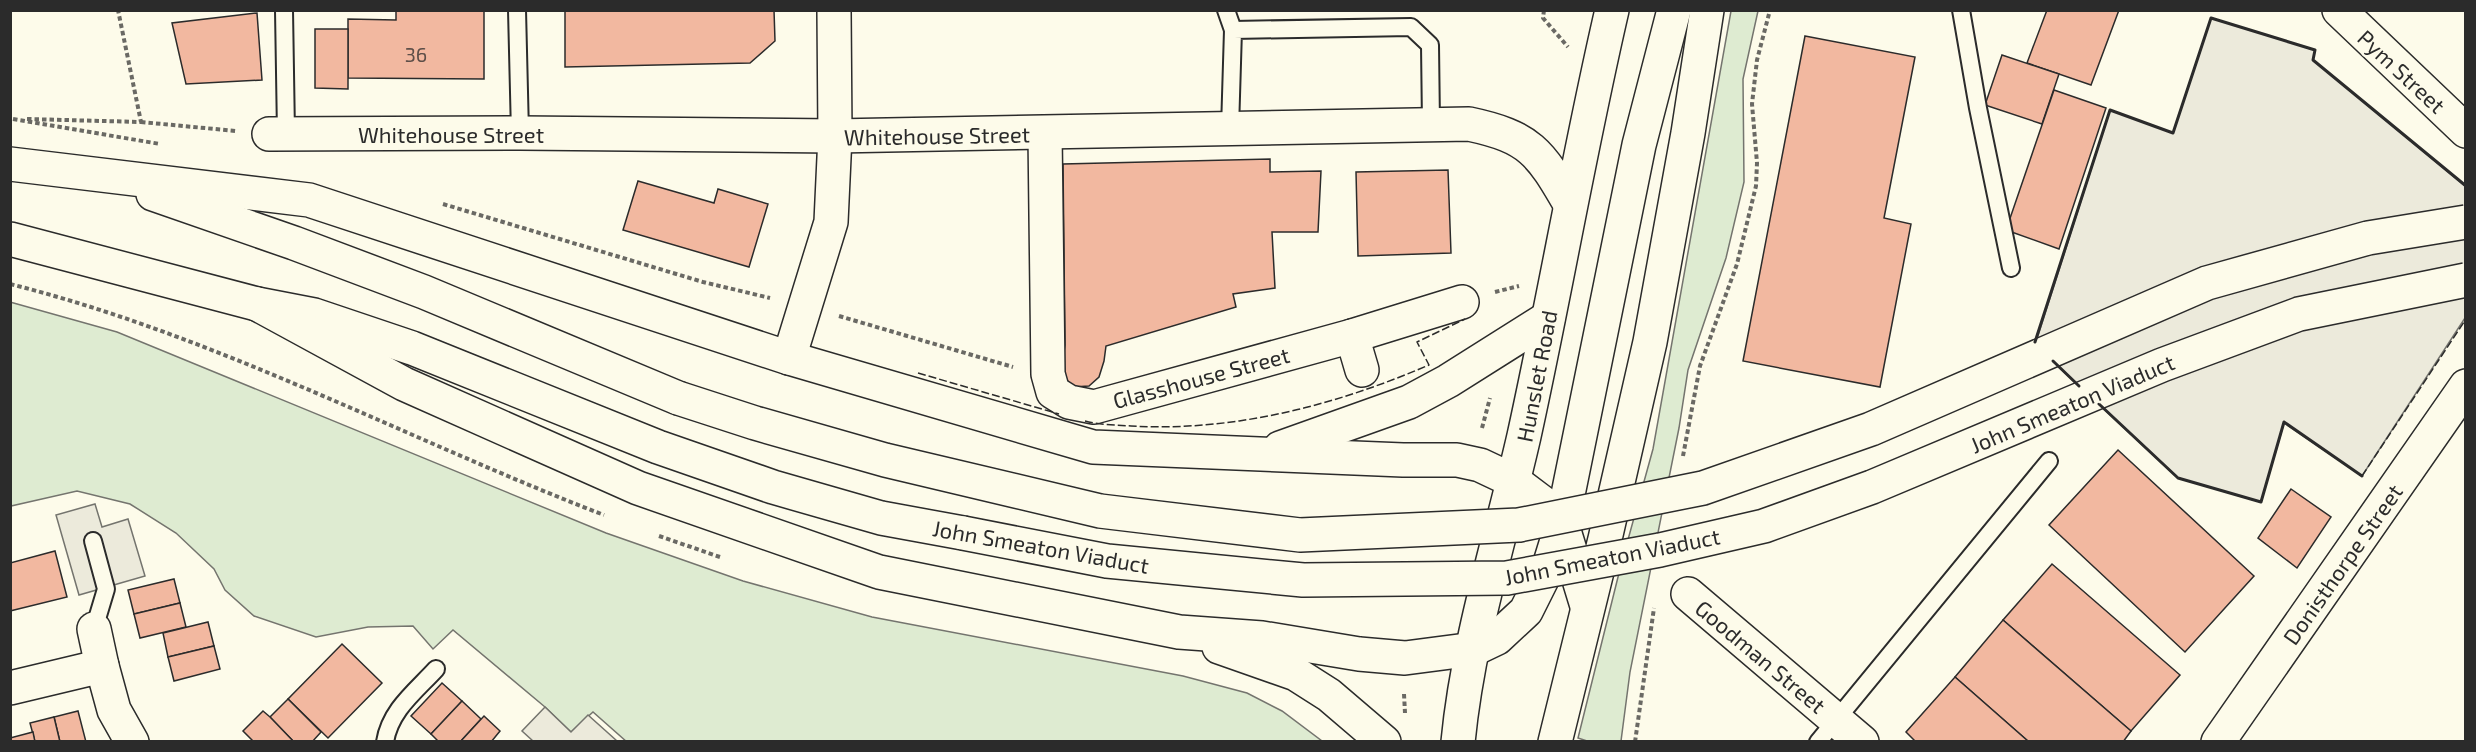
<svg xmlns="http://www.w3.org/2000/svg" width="2476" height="752" viewBox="0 0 2476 752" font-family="'Exo 2',sans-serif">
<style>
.green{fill:#deebd1;stroke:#74746e;stroke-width:1.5}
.parking{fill:#eceadb;stroke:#74746e;stroke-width:1.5}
.building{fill:#f2b8a0;stroke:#2b2b2b;stroke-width:1.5}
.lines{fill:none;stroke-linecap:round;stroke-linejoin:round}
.lane-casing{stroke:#2b2b2b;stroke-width:20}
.street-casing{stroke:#2b2b2b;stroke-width:36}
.primary-casing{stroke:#2b2b2b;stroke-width:36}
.highway-casing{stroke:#2b2b2b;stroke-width:36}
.path{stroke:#6a6964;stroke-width:4;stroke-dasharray:4.5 3;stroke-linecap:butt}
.lane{stroke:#fdfbea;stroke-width:16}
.street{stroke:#fdfbea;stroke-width:33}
.primary{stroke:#fdfbea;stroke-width:33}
.highway{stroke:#fdfbea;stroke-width:33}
.highway-bridge-casing{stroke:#2b2b2b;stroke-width:36;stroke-linecap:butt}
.highway-bridge{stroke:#fdfbea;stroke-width:33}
.fence{stroke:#2b2b2b;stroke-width:1.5;stroke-dasharray:8 3;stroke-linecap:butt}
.wall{stroke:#2b2b2b;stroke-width:3}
.labels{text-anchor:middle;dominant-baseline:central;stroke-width:4.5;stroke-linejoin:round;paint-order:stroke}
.number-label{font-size:20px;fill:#5d4e48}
.street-label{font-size:22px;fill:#2b2b2b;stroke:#fdfbea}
</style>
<rect width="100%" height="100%" fill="#fdfbea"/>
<g class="green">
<path d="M 1731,11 L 1758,11 L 1743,79 L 1744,182 L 1726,258 L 1688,370 L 1679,428 L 1630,672 L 1621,741 L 1587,741 L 1578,738 L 1621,565 L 1653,449 Z"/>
<path d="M 10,302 L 117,332 L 606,533 L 743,581 L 872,617 L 1183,676 L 1247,693 L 1282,711 L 1322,741 L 627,742 L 593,712 L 571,732 L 545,707 L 453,630 L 433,649 L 413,626 L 368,627 L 316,637 L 254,616 L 225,590 L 214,569 L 176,533 L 130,504 L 77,491 L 11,506 Z"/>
</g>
<g class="parking">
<path d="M 2211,18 L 2315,50 L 2313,60 L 2465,186 L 2465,318 L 2362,476 L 2284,423 L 2261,502 L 2178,478 L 2035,345 L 2110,110 L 2173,133 Z"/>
<path d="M 95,504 L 102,527 L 128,519 L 145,576 L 79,595 L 56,515 Z"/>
<path d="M 545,707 L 571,732 L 588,715 L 617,741 L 533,741 L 522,731 Z"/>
</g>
<g class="building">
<path d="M 396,10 L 484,10 L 484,79 L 348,78 L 348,19 L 396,20 Z"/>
<path d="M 565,10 L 774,10 L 775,41 L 750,63 L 565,67 Z"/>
<path d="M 2047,10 L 2119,10 L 2091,85 L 2027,63 Z"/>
<path d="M 257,13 L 262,80 L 186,84 L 172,23 Z"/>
<path d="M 315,29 L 348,29 L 348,89 L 315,88 Z"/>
<path d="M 1805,36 L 1915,57 L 1884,218 L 1911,224 L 1880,387 L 1743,361 Z"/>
<path d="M 2002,55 L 2059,74 L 2042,124 L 1985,105 Z"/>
<path d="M 2054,90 L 2106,108 L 2059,249 L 2006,230 Z"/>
<path d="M 1270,159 L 1270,172 L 1321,171 L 1318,232 L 1272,232 L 1275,288 L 1233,294 L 1236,307 L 1106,346 L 1104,361 L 1099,377 L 1089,386 L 1073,387 L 1064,377 L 1063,360 L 1065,345 L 1063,164 Z"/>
<path d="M 1448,170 L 1451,253 L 1358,256 L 1356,172 Z"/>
<path d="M 638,181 L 714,203 L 718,189 L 768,204 L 749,267 L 623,230 Z"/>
<path d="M 2118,450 L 2254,576 L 2185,652 L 2049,525 Z"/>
<path d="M 2291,489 L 2331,517 L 2297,568 L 2258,538 Z"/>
<path d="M 55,551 L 67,597 L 10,611 L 10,563 Z"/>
<path d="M 2052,564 L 2180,675 L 2131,731 L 2003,620 Z"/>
<path d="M 174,579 L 180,603 L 134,614 L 128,590 Z"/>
<path d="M 180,603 L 186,627 L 140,638 L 134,614 Z"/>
<path d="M 2003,620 L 2131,731 L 2123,742 L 2029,742 L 1955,677 Z"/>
<path d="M 208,622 L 214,646 L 168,657 L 163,633 Z"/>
<path d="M 342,644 L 382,683 L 328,738 L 288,699 Z"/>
<path d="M 214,646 L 220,669 L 174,681 L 168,657 Z"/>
<path d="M 1955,677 L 2029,742 L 1916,742 L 1906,732 Z"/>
<path d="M 442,683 L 462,701 L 431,734 L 411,716 Z"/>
<path d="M 288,699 L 321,732 L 312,742 L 294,742 L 270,717 Z"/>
<path d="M 462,701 L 481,719 L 460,742 L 439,742 L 431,734 Z"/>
<path d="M 78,711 L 86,742 L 60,742 L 54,717 Z"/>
<path d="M 263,711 L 270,717 L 294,742 L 254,742 L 243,731 Z"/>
<path d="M 484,716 L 500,731 L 491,742 L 460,742 Z"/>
<path d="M 54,717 L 60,742 L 35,742 L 30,723 Z"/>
<path d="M 33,732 L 35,742 L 11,742 L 10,738 Z"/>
</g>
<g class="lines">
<g class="lane-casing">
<g id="lane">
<path d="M 284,10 L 286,134"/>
<path d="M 517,10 L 520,133"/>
<path d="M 1226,10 L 1233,30"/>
<path d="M 1961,10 L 1978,108 L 2011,268"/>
<path d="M 1230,129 L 1233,30 L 1411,27 L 1430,45 L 1431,124"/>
<path d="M 93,541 L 106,589 L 94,629"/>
<path d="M 385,742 C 390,710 416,691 436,669"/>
<path d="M 1818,742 L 2049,461"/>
</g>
</g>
<g class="street-casing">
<g id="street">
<path d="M 2339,10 L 2466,131"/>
<path d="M 1045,133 L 1048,374 L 1053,392 L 1069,402 L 1094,407 L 1352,336 L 1462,302"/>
<path d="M 269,134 L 520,133 L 835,136 L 1469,124 C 1530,137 1540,152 1570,204"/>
<path d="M 1352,336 L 1362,370"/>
<path d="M 789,358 L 831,222 L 835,136 L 834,10"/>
<path d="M 1688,594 L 1862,742"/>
<path d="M 94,629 L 102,666"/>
<path d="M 10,688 L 102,666 L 114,710 L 132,742"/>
<path d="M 2218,742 L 2466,386"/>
</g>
</g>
<g class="primary-casing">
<g id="primary">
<path d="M 1458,742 C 1468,638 1501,537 1524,436 C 1555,295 1579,152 1612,10"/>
<path d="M 1555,742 L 1605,539 L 1650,342 L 1688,133 L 1707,10"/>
</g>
</g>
<g class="highway-casing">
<g id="highway">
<path d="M 10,164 L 309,200 L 789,358 L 1093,447 L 1403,460 L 1457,460 L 1480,465 L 1514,481 L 1543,503 L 1562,524 L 1587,606"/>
<path d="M 153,194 L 294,243 L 424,292 L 678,398"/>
<path d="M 10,239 L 257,304 L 314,315 L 412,348 L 658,447 L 773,487 L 881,518 L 963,533"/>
<path d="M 257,304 L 404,384 L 638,488 L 879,572 L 1179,632 L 1262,638 L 1359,654 L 1405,658 L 1474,649 L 1497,638 L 1526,611 L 1550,563 L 1562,524 L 1639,145 L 1674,10"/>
<path d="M 1280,448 L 1409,402 L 1448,381 L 1548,318"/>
<path d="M 1219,647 L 1296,674 L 1329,695 L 1384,742"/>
</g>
</g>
<g class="path">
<path d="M 1544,10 L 1543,18 L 1568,47"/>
<path d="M 13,119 L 160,144"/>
<path d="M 27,119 L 141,122 L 118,10"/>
<path d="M 141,122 L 236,131"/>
<path d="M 443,204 L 703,282 L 770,298"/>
<path d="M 10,284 C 217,336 406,439 604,515"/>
<path d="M 1495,292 L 1519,286"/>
<path d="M 839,316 L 1013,367"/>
<path d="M 1482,428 L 1490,398"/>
<path d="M 1683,456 L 1700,366 L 1737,264 L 1756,186 L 1757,163 L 1752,104 L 1757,60 L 1770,10"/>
<path d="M 659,536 L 720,557"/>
<path d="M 1404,694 L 1405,713"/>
<path d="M 1635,742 L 1654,608"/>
</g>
<use href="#lane" class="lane"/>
<use href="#street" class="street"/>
<use href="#primary" class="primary"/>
<use href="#highway" class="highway"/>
<g class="highway-bridge-casing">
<g id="highway-bridge">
<path d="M 678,398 L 755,423 L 885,460 L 1100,511 L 1300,535 L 1519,525 L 1703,488 L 1871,429 L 2207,283 L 2368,238 L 2466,222"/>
<path d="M 963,533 L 1107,561 L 1303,580 L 1507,578 L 1660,550 L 1764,526 L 1872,487 L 2162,365 L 2299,314 L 2466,280"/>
</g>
</g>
<use href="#highway-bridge" class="highway-bridge"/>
<g class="fence">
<path d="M 918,373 L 1059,414"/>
<path d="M 1085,421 C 1100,425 1116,425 1131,426 C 1234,432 1336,405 1429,365 L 1417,342 L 1465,319"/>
<path d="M 2362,476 L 2466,319"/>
</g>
<g class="wall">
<path d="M 2035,342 L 2110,110 L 2173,133 L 2211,18 L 2315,50 L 2313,60 L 2466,186"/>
<path d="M 2053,361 L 2079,386"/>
<path d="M 2099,404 L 2178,478 L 2261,502 L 2284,422 L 2362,476"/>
</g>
</g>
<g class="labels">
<g class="number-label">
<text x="416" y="54">36</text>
</g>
<g class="street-label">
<text transform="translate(2402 71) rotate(43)">Pym Street</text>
<text x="451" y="134">Whitehouse Street</text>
<text transform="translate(937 135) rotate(-1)">Whitehouse Street</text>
<text transform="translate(1536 376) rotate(-79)">Hunslet Road</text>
<text transform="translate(1201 377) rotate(-15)">Glasshouse Street</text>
<text transform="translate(2072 403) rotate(-23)">John Smeaton Viaduct</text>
<text transform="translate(1041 546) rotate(10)">John Smeaton Viaduct</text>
<text transform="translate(1612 556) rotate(-11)">John Smeaton Viaduct</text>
<text transform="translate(2342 564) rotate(-55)">Donisthorpe Street</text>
<text transform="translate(1761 656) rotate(40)">Goodman Street</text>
</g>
</g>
<rect width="2476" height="752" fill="none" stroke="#2b2b2b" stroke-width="24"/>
</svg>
